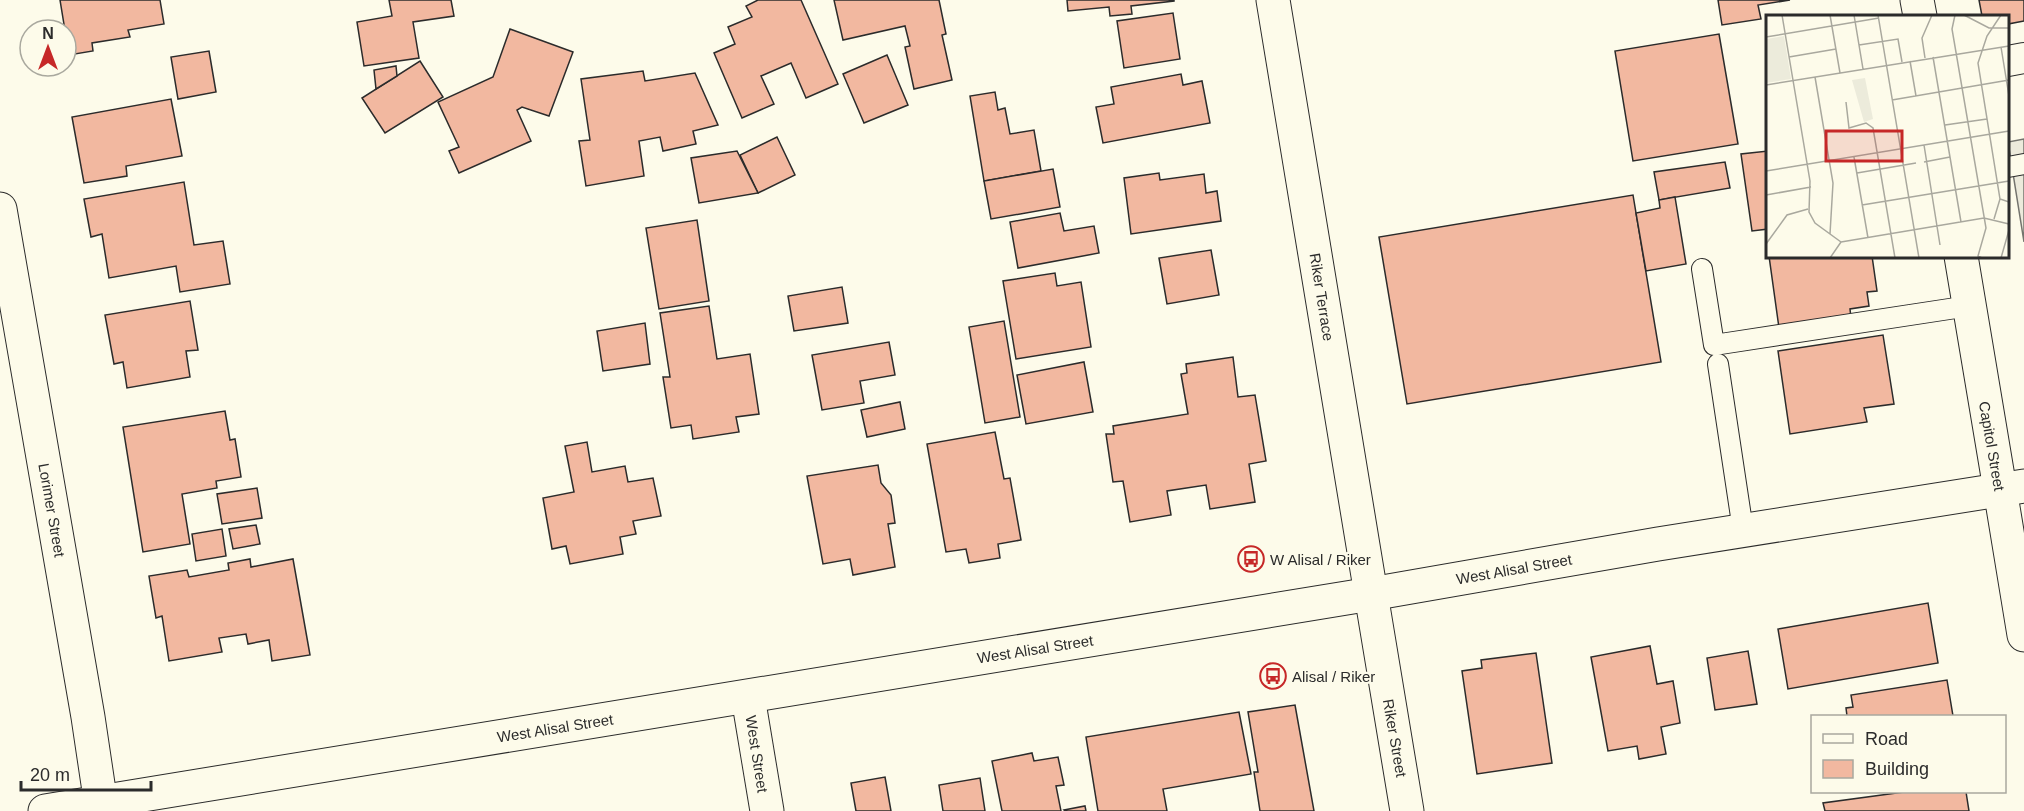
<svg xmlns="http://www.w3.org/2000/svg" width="2024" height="811" viewBox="0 0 2024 811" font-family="Helvetica,sans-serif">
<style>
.parking{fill:#eceadb;stroke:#74746e;stroke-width:1.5}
.building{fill:#f2b8a0;stroke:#2b2b2b;stroke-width:1.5}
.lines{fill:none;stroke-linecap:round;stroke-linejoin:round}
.service-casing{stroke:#2b2b2b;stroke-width:22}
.pedestrian-casing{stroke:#2b2b2b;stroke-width:32}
.minor-casing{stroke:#2b2b2b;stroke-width:35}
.tertiary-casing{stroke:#2b2b2b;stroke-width:35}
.secondary-casing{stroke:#2b2b2b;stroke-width:35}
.service{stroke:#fdfbea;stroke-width:20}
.pedestrian{stroke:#fdfbea;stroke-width:30}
.minor{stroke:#fdfbea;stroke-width:33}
.tertiary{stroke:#fdfbea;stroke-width:33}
.secondary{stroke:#fdfbea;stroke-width:33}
.labels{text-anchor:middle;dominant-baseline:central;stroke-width:4.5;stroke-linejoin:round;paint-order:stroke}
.street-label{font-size:15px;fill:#2b2b2b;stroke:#fdfbea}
.poi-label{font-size:15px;fill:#2b2b2b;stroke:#fdfbea;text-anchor:start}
.inset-road{fill:none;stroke:#a9a89e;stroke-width:1.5}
.view{fill:#c62828;fill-opacity:0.15;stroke:#c62828;stroke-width:3}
.inset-edge{fill:none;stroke:#2b2b2b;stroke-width:3}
</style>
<rect width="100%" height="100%" fill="#fdfbea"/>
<path class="parking" d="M 2024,139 L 2024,242 L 2008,142 Z"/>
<g class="building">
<path d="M 60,0 L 160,0 L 164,24 L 128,30 L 130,37 L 92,43 L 93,51 L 69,55 Z"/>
<path d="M 389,0 L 451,0 L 454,16 L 413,22 L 419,58 L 364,66 L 357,22 L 392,16 Z"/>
<path d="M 801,0 L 838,84 L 806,98 L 791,63 L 761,76 L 774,104 L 742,118 L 714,53 L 735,44 L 728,27 L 752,17 L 746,6 L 758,0 Z"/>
<path d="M 834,0 L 939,0 L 946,34 L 942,35 L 952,80 L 914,89 L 905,47 L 910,46 L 905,26 L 843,40 Z"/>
<path d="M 1067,0 L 1174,0 L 1174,1 L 1131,6 L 1132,14 L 1110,16 L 1109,7 L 1068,11 Z"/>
<path d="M 1718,0 L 1790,0 L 1758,5 L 1761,19 L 1722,25 Z"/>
<path d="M 1979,0 L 2024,0 L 2024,21 L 2008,24 L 2008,16 L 1982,16 Z"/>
<path d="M 1173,13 L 1180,59 L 1124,68 L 1117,21 Z"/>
<path d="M 510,29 L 573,52 L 549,116 L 522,107 L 517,110 L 531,141 L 459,173 L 449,151 L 459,147 L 438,102 L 493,77 Z"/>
<path d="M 1719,34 L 1738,144 L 1633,161 L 1615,51 Z"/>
<path d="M 209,51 L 216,92 L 178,99 L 171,57 Z"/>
<path d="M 887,55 L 908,105 L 864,123 L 843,74 Z"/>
<path d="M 420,61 L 443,97 L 385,133 L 362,98 Z"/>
<path d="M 396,66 L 397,76 L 376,89 L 374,70 Z"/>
<path d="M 643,71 L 645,81 L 695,73 L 718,125 L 693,131 L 696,144 L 663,151 L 660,137 L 639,141 L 644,176 L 586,186 L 579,141 L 590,140 L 581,79 Z"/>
<path d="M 1181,74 L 1183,85 L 1202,81 L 1210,123 L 1103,143 L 1096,107 L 1114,104 L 1111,87 Z"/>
<path d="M 995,92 L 998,110 L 1005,108 L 1010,134 L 1034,130 L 1041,171 L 984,181 L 970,96 Z"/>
<path d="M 171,99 L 182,156 L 126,166 L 127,176 L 84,183 L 72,117 Z"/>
<path d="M 777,137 L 795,175 L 758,193 L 740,155 Z"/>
<path d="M 737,151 L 758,193 L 699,203 L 691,158 Z"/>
<path d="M 1768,151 L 1768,229 L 1752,231 L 1741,154 Z"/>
<path d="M 1725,162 L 1730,188 L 1659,200 L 1654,172 Z"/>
<path d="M 1053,169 L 1060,207 L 991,219 L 984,181 Z"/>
<path d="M 1159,173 L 1160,180 L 1204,174 L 1206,193 L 1217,191 L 1221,221 L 1131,234 L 1124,178 Z"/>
<path d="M 184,182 L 194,245 L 223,241 L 230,284 L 180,292 L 176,266 L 109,278 L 102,234 L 91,237 L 84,199 Z"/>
<path d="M 1633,195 L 1661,362 L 1407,404 L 1379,237 Z"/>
<path d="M 1675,197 L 1686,264 L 1646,271 L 1636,213 L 1660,208 L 1659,200 Z"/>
<path d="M 1060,213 L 1064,231 L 1094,226 L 1099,253 L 1018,268 L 1010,222 Z"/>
<path d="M 697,220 L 709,301 L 659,309 L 646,228 Z"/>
<path d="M 1211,250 L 1219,295 L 1167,304 L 1159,258 Z"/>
<path d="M 1769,256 L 1872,256 L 1877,291 L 1867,292 L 1869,306 L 1850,309 L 1851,318 L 1779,328 Z"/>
<path d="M 1055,273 L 1057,286 L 1081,282 L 1091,347 L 1016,359 L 1003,281 Z"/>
<path d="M 842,287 L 848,323 L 794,331 L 788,296 Z"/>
<path d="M 190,301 L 198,350 L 186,351 L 190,377 L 127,388 L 123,362 L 114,364 L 105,315 Z"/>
<path d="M 709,306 L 717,359 L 750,354 L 759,414 L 736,417 L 739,432 L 693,439 L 691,425 L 671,428 L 663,377 L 670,377 L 660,313 Z"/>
<path d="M 1004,321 L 1020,417 L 985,423 L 969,327 Z"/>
<path d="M 645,323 L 650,364 L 603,371 L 597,331 Z"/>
<path d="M 1883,335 L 1894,404 L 1864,408 L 1867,422 L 1790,434 L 1778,351 Z"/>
<path d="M 889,342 L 895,375 L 860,381 L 864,403 L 822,410 L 812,355 Z"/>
<path d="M 1233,357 L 1238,397 L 1255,395 L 1266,461 L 1249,464 L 1255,502 L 1210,509 L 1206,485 L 1167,491 L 1171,515 L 1130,522 L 1123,481 L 1113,482 L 1106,434 L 1114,434 L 1113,426 L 1188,414 L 1181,374 L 1187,373 L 1186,364 Z"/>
<path d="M 1084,362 L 1093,412 L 1026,424 L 1017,375 Z"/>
<path d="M 900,402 L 905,429 L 867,437 L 861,410 Z"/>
<path d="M 225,411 L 230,440 L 235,439 L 241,477 L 216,481 L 217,488 L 182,494 L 190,544 L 143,552 L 123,427 Z"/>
<path d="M 995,432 L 1004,479 L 1010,478 L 1021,540 L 998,544 L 1000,558 L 969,563 L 966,549 L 946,552 L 927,444 Z"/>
<path d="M 587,442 L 592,472 L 625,466 L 628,482 L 653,478 L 661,516 L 633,521 L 636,534 L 620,537 L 623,554 L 570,564 L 566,546 L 552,549 L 543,498 L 574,492 L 565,446 Z"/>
<path d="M 878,465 L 881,483 L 891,495 L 895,523 L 888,524 L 895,567 L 853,575 L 850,559 L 823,564 L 807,476 Z"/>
<path d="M 257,488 L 262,518 L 222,524 L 217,494 Z"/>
<path d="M 256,525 L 260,544 L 233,549 L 229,529 Z"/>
<path d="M 222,529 L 226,556 L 196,561 L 192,534 Z"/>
<path d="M 250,559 L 251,567 L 293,559 L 310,655 L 272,661 L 269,640 L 248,644 L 246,634 L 219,638 L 222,652 L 169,661 L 162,616 L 156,618 L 149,576 L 187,570 L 189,577 L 229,570 L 228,563 Z"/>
<path d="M 1928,603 L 1938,663 L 1788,689 L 1778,629 Z"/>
<path d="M 1650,646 L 1657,684 L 1673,681 L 1680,723 L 1661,727 L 1666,754 L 1639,759 L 1637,746 L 1608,751 L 1591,657 Z"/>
<path d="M 1748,651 L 1757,704 L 1715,710 L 1707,658 Z"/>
<path d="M 1536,653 L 1552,763 L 1477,774 L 1462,671 L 1482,668 L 1481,660 Z"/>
<path d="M 1947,680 L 1953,716 L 1847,716 L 1846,708 L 1853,707 L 1851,695 Z"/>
<path d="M 1295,705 L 1314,811 L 1260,811 L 1254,772 L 1258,772 L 1248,712 Z"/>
<path d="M 1239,712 L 1251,774 L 1163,789 L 1167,811 L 1098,811 L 1086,737 Z"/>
<path d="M 1032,753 L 1034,761 L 1058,757 L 1064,785 L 1056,786 L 1061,811 L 1002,811 L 992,761 Z"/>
<path d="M 885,777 L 891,811 L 856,811 L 851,783 Z"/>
<path d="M 980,778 L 985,811 L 943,811 L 939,785 Z"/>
<path d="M 1904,792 L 1966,792 L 1969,811 L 1825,811 L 1823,803 Z"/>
<path d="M 1085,806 L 1086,811 L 1065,811 L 1064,810 Z"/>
</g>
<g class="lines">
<g class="service-casing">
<g id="service">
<path d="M 2008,167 L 2024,164"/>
<path d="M 1702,269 L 1714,345 L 1969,306"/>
<path d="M 1718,364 L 1743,530"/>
</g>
</g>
<g class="pedestrian-casing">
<path id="pedestrian" d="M 2008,61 L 2024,58"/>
</g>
<g class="minor-casing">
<g id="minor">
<path d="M 1273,0 L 1371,594"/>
<path d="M 0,209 L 88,717 L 102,811"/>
<path d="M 2000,489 L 2024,635"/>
<path d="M 748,697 L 767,811"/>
</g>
</g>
<g class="tertiary-casing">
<g id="tertiary">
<path d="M 1917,0 L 1920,16"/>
<path d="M 1961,256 L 2000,489"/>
<path d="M 1371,594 L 1407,811"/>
</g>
</g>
<g class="secondary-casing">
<path id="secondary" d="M 45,811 L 1371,594 L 1658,544 L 2024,486"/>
</g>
<use href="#service" class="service"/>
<use href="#pedestrian" class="pedestrian"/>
<use href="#minor" class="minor"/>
<use href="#tertiary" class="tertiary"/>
<use href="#secondary" class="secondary"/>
</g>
<defs>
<g id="bus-ring" transform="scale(1.35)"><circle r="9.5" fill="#fdfbea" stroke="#c62828" stroke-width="1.5"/><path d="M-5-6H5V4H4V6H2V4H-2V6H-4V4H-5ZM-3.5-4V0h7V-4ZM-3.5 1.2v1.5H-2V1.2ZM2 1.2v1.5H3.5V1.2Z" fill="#c62828"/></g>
</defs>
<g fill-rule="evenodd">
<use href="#bus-ring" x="1251" y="559"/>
<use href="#bus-ring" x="1273" y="676"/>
</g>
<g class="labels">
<g class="street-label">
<text transform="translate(1322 297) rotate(81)">Riker Terrace</text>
<text transform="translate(1992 446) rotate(80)">Capitol Street</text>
<text transform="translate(52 510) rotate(80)">Lorimer Street</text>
<text transform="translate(1514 569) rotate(-10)">West Alisal Street</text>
<text transform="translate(1035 649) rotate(-9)">West Alisal Street</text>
<text transform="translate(555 728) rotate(-9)">West Alisal Street</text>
<text transform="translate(1395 738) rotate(80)">Riker Street</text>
<text transform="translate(757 754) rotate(81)">West Street</text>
</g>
<g class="poi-label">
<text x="1270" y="559">W Alisal / Riker</text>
<text x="1292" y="676">Alisal / Riker</text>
</g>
</g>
<g transform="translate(1766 15)">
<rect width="243" height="243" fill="#fdfbea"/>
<path d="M 18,21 L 25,64 L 0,68 L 0,24 ZM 99,63 L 107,104 L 98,107 L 86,65 Z" fill="#ecebdb"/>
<path class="inset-road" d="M 16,0 L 44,166 L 43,197 L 49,208 L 75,227M 64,0 L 74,58M 88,0 L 97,54M 112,0 L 153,243M 189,0 L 186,14 L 220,213 L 212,241 L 216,243M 198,0 L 223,13 L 243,13M 235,0 L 221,21 L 212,48 L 234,184 L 243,187M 0,22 L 113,3M 93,30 L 132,24 L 136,47M 235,32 L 243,81M 23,42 L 70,34M 167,42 L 195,207M 159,43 L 156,23 L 166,0M 144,46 L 150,81M 49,62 L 67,168 L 64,219M 0,70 L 243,31M 126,85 L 243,65M 80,87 L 83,113 L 100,108 L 107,113 L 129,243M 179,110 L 221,104M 158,130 L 174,230M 88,142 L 102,223M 158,147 L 184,142M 0,156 L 243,116M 91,158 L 150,148M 0,180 L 45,172M 96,190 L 243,166M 228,204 L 234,184M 75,227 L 218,203 L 243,209M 0,229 L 21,200 L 42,194M 64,243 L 75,227M 235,243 L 243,215"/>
<path class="view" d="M 60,116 L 136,116 L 136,146 L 60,146 Z"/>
<rect width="243" height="243" class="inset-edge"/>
</g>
<rect x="1811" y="715" width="195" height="78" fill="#fdfbea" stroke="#a9a89e" stroke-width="1.5"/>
<rect x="1823" y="734" width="30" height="9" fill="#fdfbea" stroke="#a9a89e" stroke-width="1.5"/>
<text x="1865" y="745" font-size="18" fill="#2b2b2b">Road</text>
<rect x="1823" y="760" width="30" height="18" fill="#f2b8a0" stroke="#a9a89e" stroke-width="1.5"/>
<text x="1865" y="775" font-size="18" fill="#2b2b2b">Building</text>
<g transform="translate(48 48)"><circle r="28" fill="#fdfbea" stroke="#a9a89e" stroke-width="1.5"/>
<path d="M0-4.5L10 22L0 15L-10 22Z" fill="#c62828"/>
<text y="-9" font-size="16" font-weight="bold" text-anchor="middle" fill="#2b2b2b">N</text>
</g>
<path d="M21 781v9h130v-9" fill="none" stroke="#2b2b2b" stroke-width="3"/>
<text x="30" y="781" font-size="18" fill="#2b2b2b" stroke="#fdfbea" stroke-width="4.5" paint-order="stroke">20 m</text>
</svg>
